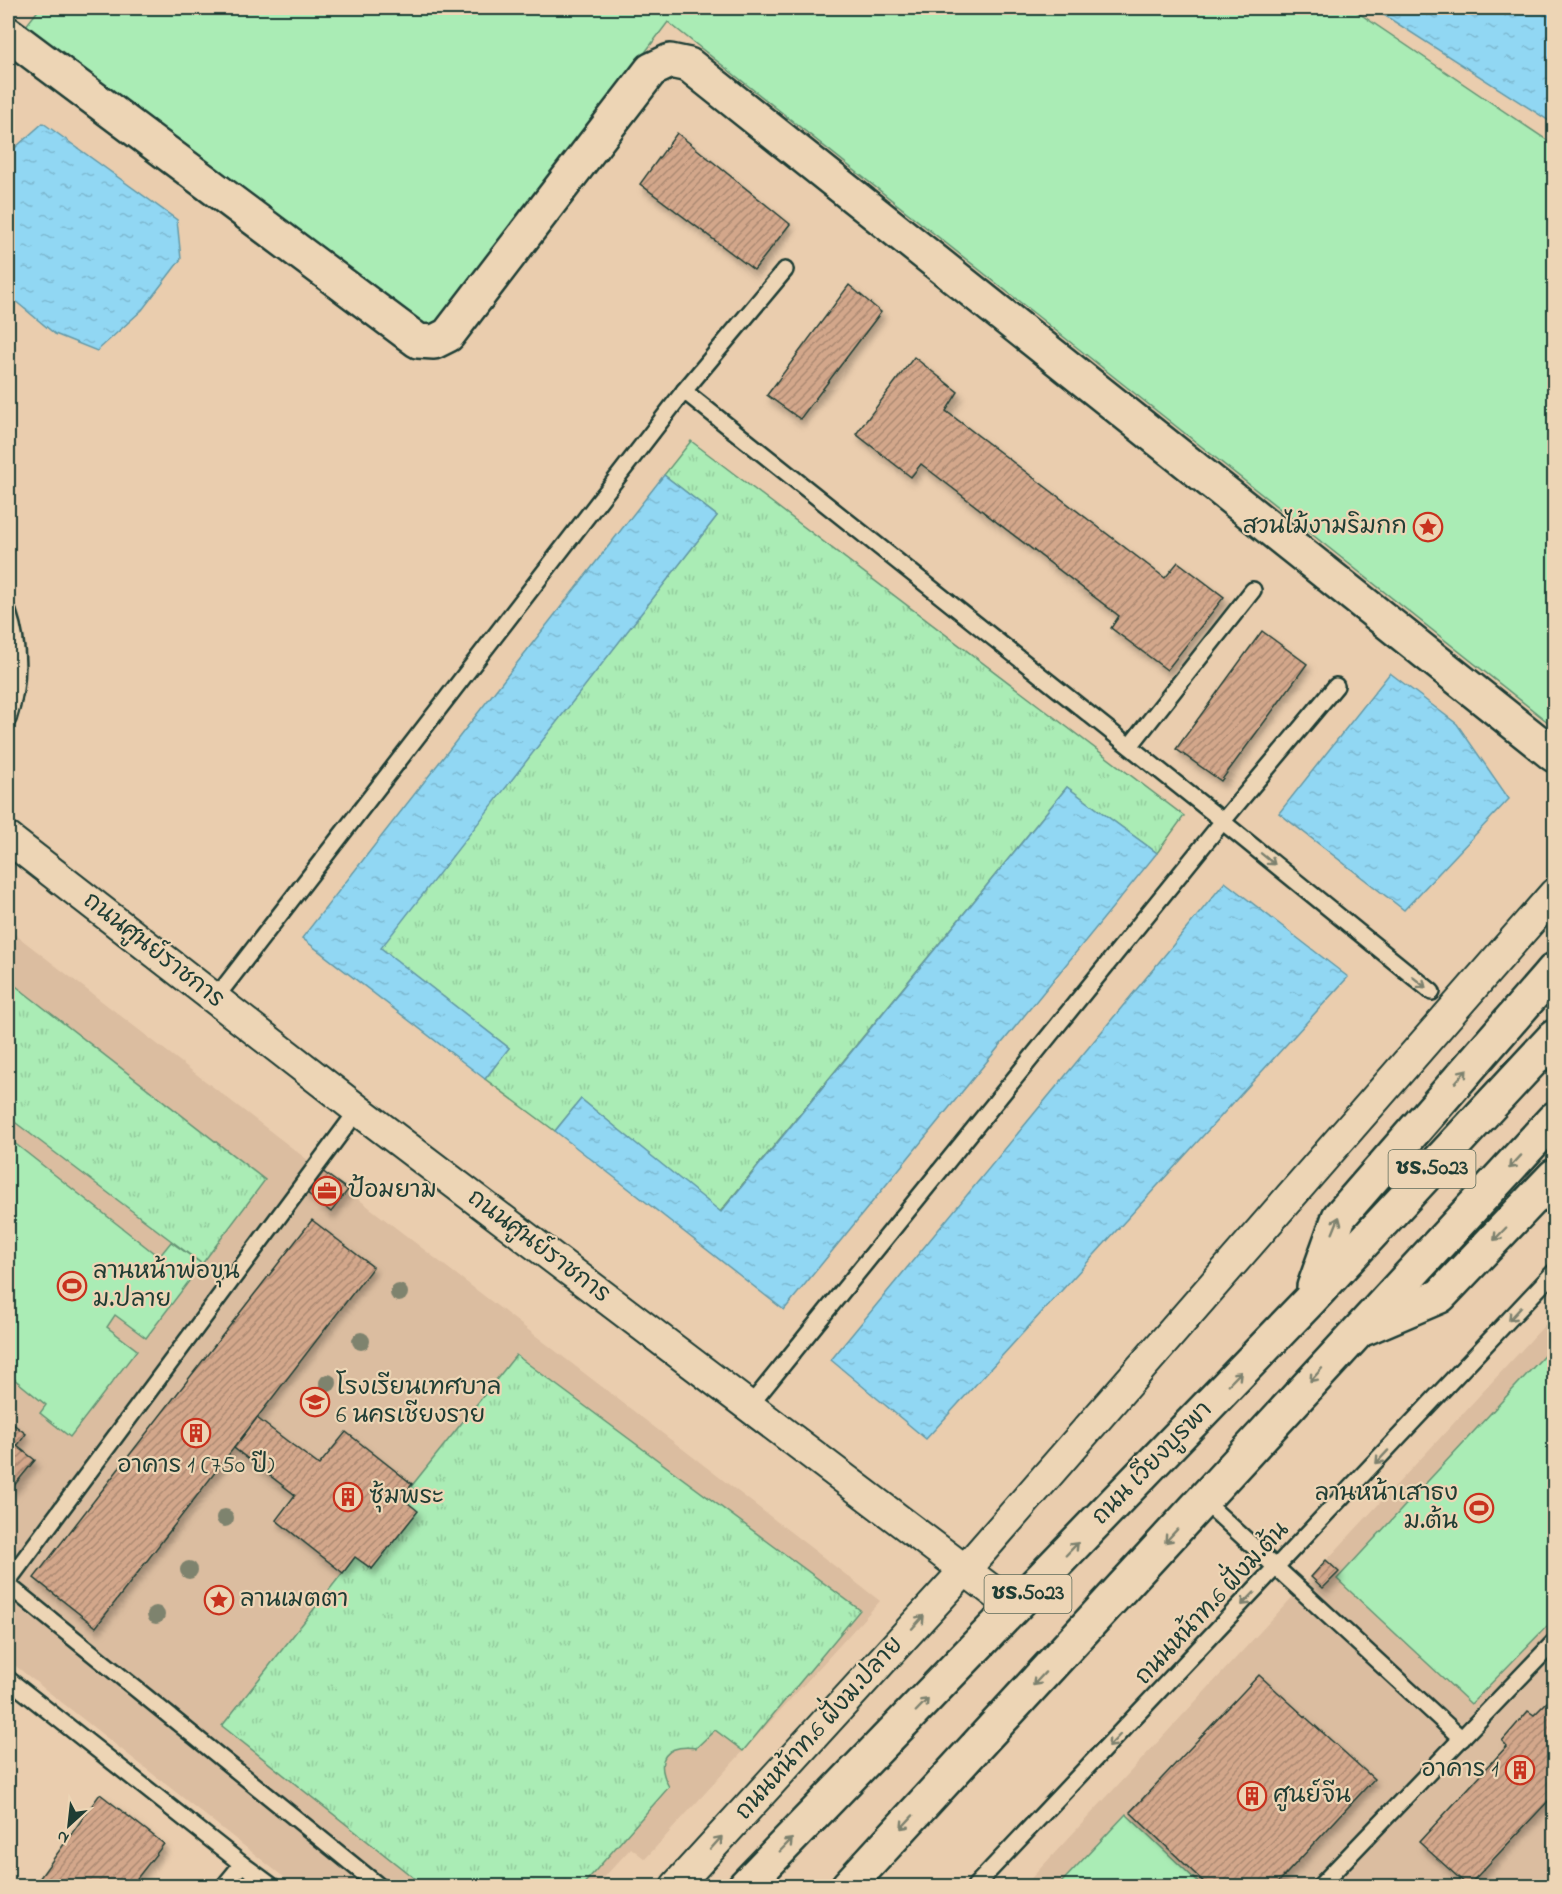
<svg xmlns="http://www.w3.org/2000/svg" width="1562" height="1894" viewBox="0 0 1562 1894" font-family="'Indie Flower','Playpen Sans Thai',sans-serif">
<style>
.built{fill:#dbbda0}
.grass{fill:url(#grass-tufts);stroke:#649474;stroke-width:1.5}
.green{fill:#aaecb5;stroke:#649474;stroke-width:1.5}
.water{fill:url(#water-ripples);stroke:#6399a7;stroke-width:1.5}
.building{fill:url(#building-hatch);stroke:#1f3d34;stroke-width:1.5;filter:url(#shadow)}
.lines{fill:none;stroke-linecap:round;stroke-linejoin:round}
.service-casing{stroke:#1f3d34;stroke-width:20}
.minor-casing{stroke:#1f3d34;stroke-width:34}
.tertiary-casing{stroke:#1f3d34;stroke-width:38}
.primary-casing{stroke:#1f3d34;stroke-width:38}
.service{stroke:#edd5b5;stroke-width:15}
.minor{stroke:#edd5b5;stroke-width:30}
.tertiary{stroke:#edd5b5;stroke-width:33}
.primary{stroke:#edd5b5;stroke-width:33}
.tree{fill:#7e836e}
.oneway{stroke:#7c816e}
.labels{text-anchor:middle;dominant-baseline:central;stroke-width:4.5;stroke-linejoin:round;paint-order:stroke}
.shield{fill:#edd5b5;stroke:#5d6b5b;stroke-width:1.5}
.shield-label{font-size:22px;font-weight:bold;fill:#1f3d34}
.poi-label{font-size:24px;fill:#1f3d34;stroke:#edd5b5;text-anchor:start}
.street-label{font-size:24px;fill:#1f3d34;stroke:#edd5b5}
</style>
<defs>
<pattern id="grass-tufts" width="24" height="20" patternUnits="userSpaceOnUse" patternTransform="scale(1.5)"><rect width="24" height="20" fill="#aaecb5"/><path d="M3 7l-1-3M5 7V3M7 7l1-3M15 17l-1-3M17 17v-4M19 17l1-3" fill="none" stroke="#92cb9c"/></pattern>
<pattern id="water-ripples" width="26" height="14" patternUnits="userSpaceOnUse" patternTransform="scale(1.5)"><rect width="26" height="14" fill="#91d7f3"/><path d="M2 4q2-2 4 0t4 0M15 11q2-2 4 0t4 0" fill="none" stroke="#7db9d1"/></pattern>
<pattern id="building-hatch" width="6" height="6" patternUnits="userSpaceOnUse" patternTransform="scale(1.5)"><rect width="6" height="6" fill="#d3a78b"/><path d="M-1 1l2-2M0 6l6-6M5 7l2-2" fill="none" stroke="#ab8972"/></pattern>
<filter id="shadow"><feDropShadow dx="3.5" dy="6" stdDeviation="3" flood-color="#0004"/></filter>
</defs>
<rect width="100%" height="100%" fill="#eacdae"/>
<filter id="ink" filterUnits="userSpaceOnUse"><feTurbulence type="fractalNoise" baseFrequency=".0167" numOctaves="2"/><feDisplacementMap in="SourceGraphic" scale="12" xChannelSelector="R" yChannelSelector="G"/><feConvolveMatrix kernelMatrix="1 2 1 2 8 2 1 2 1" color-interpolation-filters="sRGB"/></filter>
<g filter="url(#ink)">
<g class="built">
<path d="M 8,929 L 880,1601 L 645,1859 L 631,1848 L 596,1886 L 295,1886 L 8,1660 Z"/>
<path d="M 1554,1315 L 1554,1886 L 1024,1886 L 1300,1589 Z"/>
</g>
<g class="grass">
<path d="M 691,441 L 1184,816 L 1157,853 L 1067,787 L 720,1212 L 581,1099 L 555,1131 L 485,1079 L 509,1048 L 380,948 L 717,516 L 664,475 Z"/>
<path d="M 8,980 L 265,1180 L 202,1264 L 8,1117 Z"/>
<path d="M 516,1355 L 860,1610 L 743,1751 L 715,1730 L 696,1748 C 666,1744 654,1759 669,1787 L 582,1886 L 536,1886 L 533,1884 L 530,1886 L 424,1886 L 222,1726 L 355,1557 L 372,1569 L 402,1498 Z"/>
</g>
<g class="green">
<path d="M 40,8 L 1351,8 L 1554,145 L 1554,727 L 668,22 L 445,316 L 428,326 L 413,325 L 25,27 Z"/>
<path d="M 8,1138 L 159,1257 L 171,1242 L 202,1264 L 146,1338 L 115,1315 L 107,1327 L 137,1350 L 70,1437 L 40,1413 L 46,1405 L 8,1374 Z"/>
<path d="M 1554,1345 L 1554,1619 L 1471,1704 L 1337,1579 Z"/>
<path d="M 1126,1814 L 1202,1886 L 1058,1886 Z"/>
</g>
<g class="water">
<path d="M 1373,8 L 1554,8 L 1554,124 Z"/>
<path d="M 43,123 L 177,220 L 181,259 L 142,310 L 97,351 L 55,334 L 8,295 L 8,154 Z"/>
<path d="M 664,475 L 717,516 L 381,948 L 509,1048 L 485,1079 L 302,938 Z"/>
<path d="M 1390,673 L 1457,724 L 1509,799 L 1404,910 L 1279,813 Z"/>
<path d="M 1067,787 L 1157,853 L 784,1310 L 555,1131 L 581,1099 L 721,1212 Z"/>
<path d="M 1225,882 L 1348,977 L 926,1439 L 831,1360 Z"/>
</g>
<g class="building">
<path d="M 677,133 L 790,224 L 754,270 L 640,184 Z"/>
<path d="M 849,285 L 881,312 L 800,419 L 767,395 Z"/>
<path d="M 914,357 L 958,392 L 946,411 L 1165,578 L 1178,562 L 1224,597 L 1167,670 L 1111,628 L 1119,616 L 921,464 L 911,477 L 856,434 Z"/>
<path d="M 1262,631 L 1307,664 L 1221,781 L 1176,749 Z"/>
<path d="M 322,1171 L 348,1190 L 331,1212 L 306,1192 Z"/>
<path d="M 312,1220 L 373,1267 L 96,1627 L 34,1578 Z"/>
<path d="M 257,1418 L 319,1465 L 346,1432 L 412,1484 L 402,1498 L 418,1511 L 372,1569 L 355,1557 L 343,1573 L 276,1520 L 295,1495 L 234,1448 Z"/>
<path d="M 8,1420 L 26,1434 L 17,1446 L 35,1460 L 8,1493 Z"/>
<path d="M 1326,1560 L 1339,1572 L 1323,1588 L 1311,1577 Z"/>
<path d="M 1259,1675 L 1374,1779 L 1275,1886 L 1208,1886 L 1130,1812 Z"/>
<path d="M 1549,1700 L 1554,1705 L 1554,1795 L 1468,1886 L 1419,1842 L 1507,1746 L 1502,1741 L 1528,1711 L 1534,1715 Z"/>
<path d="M 100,1794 L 164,1844 L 131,1886 L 34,1886 Z"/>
</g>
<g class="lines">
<g class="service-casing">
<g id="service">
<path d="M 684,391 L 1223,821"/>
<path d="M 8,612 C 20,648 20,682 8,719"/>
<path d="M 1130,746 L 1253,590"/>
<path d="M 1223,822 L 1432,992"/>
<path d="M 214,1000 L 684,391 L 785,270"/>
<path d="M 748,1408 L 1223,821 L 1336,686"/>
<path d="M 1204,1501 L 1462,1739"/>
<path d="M 8,1581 L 358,1110"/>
<path d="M 8,1585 L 379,1886"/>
<path d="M 8,1679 L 242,1864 L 224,1886"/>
<path d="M 242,1864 L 272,1886"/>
<path d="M 975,1886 L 1554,1272"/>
<path d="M 1320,1886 L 1554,1642"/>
</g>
</g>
<g class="minor-casing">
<g id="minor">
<path d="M 8,838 L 358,1110 L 1015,1608"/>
<path d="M 676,1886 L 964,1571 L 1554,894"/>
</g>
</g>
<g class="tertiary-casing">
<path id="tertiary" d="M 8,34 L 418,341 L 434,342 L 448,335 L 651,70 L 670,61 L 689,65 L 1554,755"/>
</g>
<g class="primary-casing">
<g id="primary">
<path d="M 1314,1287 L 1339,1217 L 1554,970"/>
<path d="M 1365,1328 L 1440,1296 L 1554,1176"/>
<path d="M 745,1886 L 1310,1300 L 1554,1037"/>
<path d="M 848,1886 C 1084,1631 1317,1373 1554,1119"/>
</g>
</g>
<use href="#service" class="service"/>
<use href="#minor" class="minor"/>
<use href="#tertiary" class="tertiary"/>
<use href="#primary" class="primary"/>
</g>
<g class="tree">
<circle cx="399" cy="1293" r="9"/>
<circle cx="361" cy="1341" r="9"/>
<circle cx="328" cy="1383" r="9"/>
<circle cx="225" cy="1518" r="9"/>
<circle cx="189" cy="1570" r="9"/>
<circle cx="156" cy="1615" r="9"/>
</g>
<defs><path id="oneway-shaft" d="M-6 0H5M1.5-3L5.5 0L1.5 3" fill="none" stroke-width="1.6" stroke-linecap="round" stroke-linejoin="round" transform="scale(1.5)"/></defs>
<g class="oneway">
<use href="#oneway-shaft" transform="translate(1268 859) rotate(39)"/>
<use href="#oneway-shaft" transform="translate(1419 982) rotate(39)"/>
<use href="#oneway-shaft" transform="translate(1461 1076) rotate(-49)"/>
<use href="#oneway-shaft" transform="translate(1515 1162) rotate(133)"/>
<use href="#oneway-shaft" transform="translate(1336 1225) rotate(-68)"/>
<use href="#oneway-shaft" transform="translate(1500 1234) rotate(134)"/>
<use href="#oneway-shaft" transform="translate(1515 1314) rotate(133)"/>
<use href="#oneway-shaft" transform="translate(1316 1375) rotate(132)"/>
<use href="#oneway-shaft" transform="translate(1235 1378) rotate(-46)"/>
<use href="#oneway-shaft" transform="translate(1382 1457) rotate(133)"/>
<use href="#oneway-shaft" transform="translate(1171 1536) rotate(133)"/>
<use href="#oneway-shaft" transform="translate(1072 1549) rotate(-46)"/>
<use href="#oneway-shaft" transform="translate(1248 1599) rotate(134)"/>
<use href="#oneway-shaft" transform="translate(918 1622) rotate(-48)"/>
<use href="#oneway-shaft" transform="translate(1039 1679) rotate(133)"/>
<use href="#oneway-shaft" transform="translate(922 1705) rotate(-46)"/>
<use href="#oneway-shaft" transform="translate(1114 1741) rotate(134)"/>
<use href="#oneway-shaft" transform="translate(907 1822) rotate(133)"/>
<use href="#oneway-shaft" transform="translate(716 1843) rotate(-48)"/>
<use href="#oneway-shaft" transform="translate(786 1845) rotate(-46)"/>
</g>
</g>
<defs>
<g id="sight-ring" transform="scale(1.5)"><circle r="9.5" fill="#edd5b5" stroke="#c8321e" stroke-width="1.5"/><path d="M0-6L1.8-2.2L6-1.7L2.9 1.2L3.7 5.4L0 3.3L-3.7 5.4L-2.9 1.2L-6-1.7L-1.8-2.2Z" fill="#c8321e"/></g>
<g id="office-ring" transform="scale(1.5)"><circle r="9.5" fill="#edd5b5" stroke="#c8321e" stroke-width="1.5"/><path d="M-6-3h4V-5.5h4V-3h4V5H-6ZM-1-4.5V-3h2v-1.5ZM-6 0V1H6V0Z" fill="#c8321e"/></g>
<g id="stadium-ring" transform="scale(1.5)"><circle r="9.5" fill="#edd5b5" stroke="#c8321e" stroke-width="1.5"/><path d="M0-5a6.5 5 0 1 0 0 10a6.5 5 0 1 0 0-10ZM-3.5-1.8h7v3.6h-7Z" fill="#c8321e"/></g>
<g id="school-ring" transform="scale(1.5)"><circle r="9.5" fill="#edd5b5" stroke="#c8321e" stroke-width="1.5"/><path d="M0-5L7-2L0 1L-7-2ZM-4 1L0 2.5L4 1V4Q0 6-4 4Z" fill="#c8321e"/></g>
<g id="building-ring" transform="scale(1.5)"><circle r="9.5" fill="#edd5b5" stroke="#c8321e" stroke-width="1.5"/><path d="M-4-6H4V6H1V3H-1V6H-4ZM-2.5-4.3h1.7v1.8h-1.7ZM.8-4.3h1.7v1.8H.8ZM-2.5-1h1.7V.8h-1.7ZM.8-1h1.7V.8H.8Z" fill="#c8321e"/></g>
</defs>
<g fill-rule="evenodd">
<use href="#sight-ring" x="1428" y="527"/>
<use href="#office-ring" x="327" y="1191"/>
<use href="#stadium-ring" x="72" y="1286"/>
<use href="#school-ring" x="315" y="1402"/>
<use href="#building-ring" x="196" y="1433"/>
<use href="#building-ring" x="348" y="1497"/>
<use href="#stadium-ring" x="1479" y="1508"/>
<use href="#sight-ring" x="219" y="1600"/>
<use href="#building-ring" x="1520" y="1770"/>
<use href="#building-ring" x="1252" y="1796"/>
</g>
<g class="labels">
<g class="shield">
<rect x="1388.5" y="1150" width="87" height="38" rx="4.5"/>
<rect x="984.5" y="1575" width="87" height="38" rx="4.5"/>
</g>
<g class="shield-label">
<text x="1432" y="1169">ชร.5023</text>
<text x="1028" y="1594">ชร.5023</text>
</g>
<g class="poi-label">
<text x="1407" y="527" text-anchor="end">สวนไม้งามริมกก</text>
<text x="348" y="1191">ป้อมยาม</text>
<text x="93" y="1272">ลานหน้าพ่อขุน<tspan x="93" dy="28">ม.ปลาย</tspan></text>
<text x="336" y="1388">โรงเรียนเทศบาล<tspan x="336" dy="28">6 นครเชียงราย</tspan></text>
<text x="196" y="1466" text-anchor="middle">อาคาร 1 (750 ปี)</text>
<text x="1458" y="1494" text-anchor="end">ลานหน้าเสาธง<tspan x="1458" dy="28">ม.ต้น</tspan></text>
<text x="369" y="1497">ซุ้มพระ</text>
<text x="240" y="1600">ลานเมตตา</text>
<text x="1499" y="1770" text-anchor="end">อาคาร 1</text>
<text x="1273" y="1796">ศูนย์จีน</text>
</g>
<g class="street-label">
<text transform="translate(153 951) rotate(38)">ถนนศูนย์ราชการ</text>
<text transform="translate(538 1247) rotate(37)">ถนนศูนย์ราชการ</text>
<text transform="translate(1153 1464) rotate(-46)">ถนน เวียงบูรพา</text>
<text transform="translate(1213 1604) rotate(-47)">ถนนหน้าท.6 ฝั่งม.ต้น</text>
<text transform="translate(820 1729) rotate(-48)">ถนนหน้าท.6 ฝั่งม.ปลาย</text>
</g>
</g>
<rect width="1562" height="1894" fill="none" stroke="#edd5b5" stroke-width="30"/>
<rect x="15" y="15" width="1532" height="1864" fill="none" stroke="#1f3d34" stroke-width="2" filter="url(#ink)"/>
<g transform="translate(69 1825) rotate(207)" stroke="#edd5b5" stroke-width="4.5" paint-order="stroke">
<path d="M0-4.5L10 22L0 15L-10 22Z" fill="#1f3d34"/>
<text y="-9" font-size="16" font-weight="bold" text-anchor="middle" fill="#1f3d34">N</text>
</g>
</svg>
